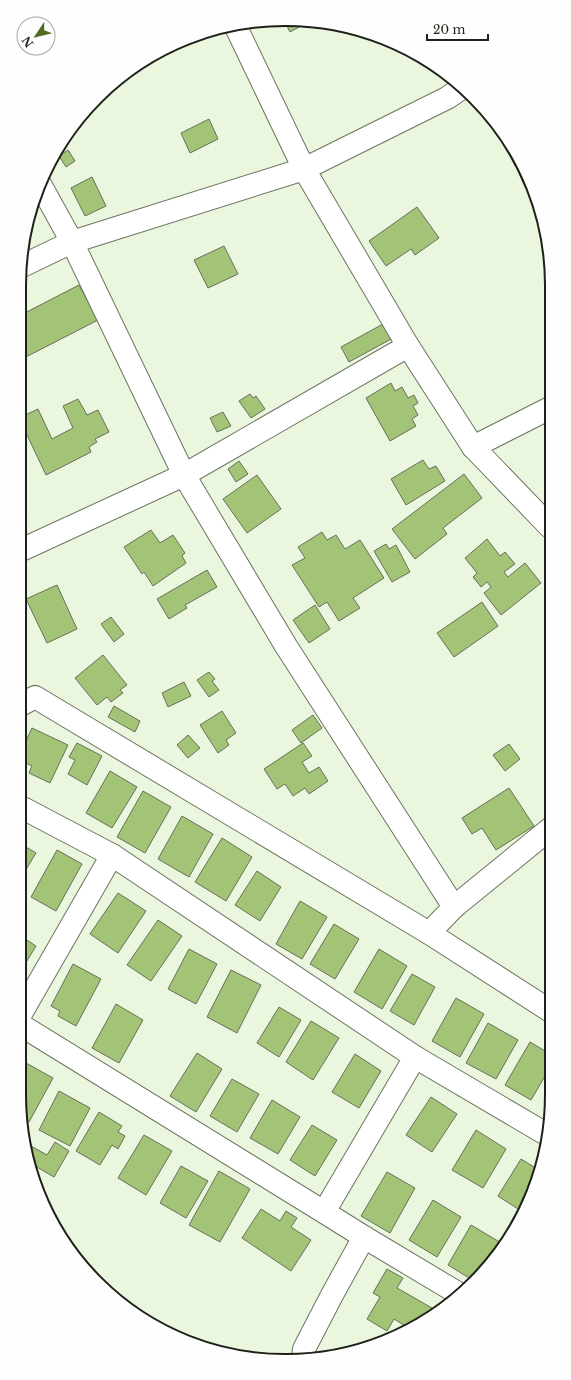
<svg xmlns="http://www.w3.org/2000/svg" width="571" height="1380" viewBox="0 0 571 1380" font-family="'Libre Baskerville',serif">
<style>
.building{fill:#a3c476;stroke:#66705b}
.lines{fill:none;stroke-linecap:round;stroke-linejoin:round}
.minor-casing{stroke:#6b7460;stroke-width:24}
.minor{stroke:#fff;stroke-width:22}
.rim{fill:none;stroke:#1d2118;stroke-width:2}
</style>
<rect width="100%" height="100%" fill="#ebf6de"/>
<g class="building">
<path d="M 284,20 L 310,21 L 290,32 Z"/>
<path d="M 186,40 L 133,73 L 131,69 L 167,47 Z"/>
<path d="M 209,119 L 218,139 L 190,153 L 181,133 Z"/>
<path d="M 68,150 L 75,161 L 66,167 L 59,156 Z"/>
<path d="M 92,177 L 106,206 L 85,216 L 71,188 Z"/>
<path d="M 417,207 L 439,238 L 415,255 L 411,249 L 386,266 L 369,241 Z"/>
<path d="M 224,246 L 238,274 L 208,288 L 194,260 Z"/>
<path d="M 79,285 L 98,320 L 20,360 L 19,357 L 19,316 Z"/>
<path d="M 383,324 L 391,339 L 349,362 L 341,347 Z"/>
<path d="M 391,383 L 395,391 L 402,387 L 408,398 L 414,395 L 418,403 L 413,406 L 418,415 L 412,419 L 416,426 L 390,441 L 366,398 Z"/>
<path d="M 250,394 L 253,398 L 256,396 L 265,409 L 251,418 L 239,401 Z"/>
<path d="M 78,399 L 87,415 L 98,410 L 109,432 L 95,439 L 97,442 L 89,447 L 91,452 L 46,475 L 19,418 L 38,409 L 52,439 L 73,428 L 63,406 Z"/>
<path d="M 223,412 L 231,426 L 217,432 L 210,418 Z"/>
<path d="M 423,460 L 429,469 L 436,466 L 445,481 L 406,505 L 391,479 Z"/>
<path d="M 239,461 L 248,474 L 236,482 L 228,469 Z"/>
<path d="M 464,474 L 482,498 L 443,528 L 447,534 L 415,559 L 392,529 Z"/>
<path d="M 257,475 L 281,509 L 247,533 L 223,499 Z"/>
<path d="M 151,530 L 160,543 L 173,535 L 185,553 L 182,556 L 186,563 L 153,586 L 144,572 L 142,574 L 124,547 Z"/>
<path d="M 322,532 L 327,540 L 336,535 L 345,549 L 360,540 L 384,578 L 353,598 L 360,608 L 339,621 L 327,602 L 319,607 L 292,565 L 305,558 L 298,547 Z"/>
<path d="M 487,539 L 500,556 L 505,552 L 515,564 L 504,572 L 508,577 L 525,563 L 541,583 L 501,615 L 484,593 L 491,587 L 487,582 L 481,587 L 473,577 L 477,573 L 465,558 Z"/>
<path d="M 386,544 L 389,549 L 396,545 L 410,572 L 392,582 L 374,551 Z"/>
<path d="M 207,570 L 217,587 L 185,605 L 187,608 L 169,619 L 157,599 Z"/>
<path d="M 57,585 L 77,629 L 47,643 L 26,599 Z"/>
<path d="M 482,602 L 498,626 L 454,657 L 437,633 Z"/>
<path d="M 315,605 L 330,629 L 309,643 L 293,620 Z"/>
<path d="M 111,617 L 124,634 L 114,642 L 101,624 Z"/>
<path d="M 103,655 L 127,685 L 120,690 L 123,693 L 111,702 L 107,697 L 97,705 L 75,678 Z"/>
<path d="M 209,672 L 215,679 L 212,681 L 219,690 L 209,697 L 197,680 Z"/>
<path d="M 184,682 L 191,696 L 168,707 L 162,693 Z"/>
<path d="M 114,706 L 140,721 L 135,732 L 108,717 Z"/>
<path d="M 222,711 L 236,733 L 226,740 L 229,745 L 218,753 L 200,725 Z"/>
<path d="M 313,715 L 322,728 L 301,743 L 292,730 Z"/>
<path d="M 32,728 L 68,745 L 50,783 L 29,773 L 32,766 L 19,760 L 19,756 Z"/>
<path d="M 188,735 L 200,748 L 188,758 L 177,745 Z"/>
<path d="M 77,743 L 102,756 L 87,785 L 68,774 L 75,760 L 69,757 Z"/>
<path d="M 303,743 L 312,756 L 302,762 L 309,773 L 319,767 L 328,781 L 309,794 L 305,788 L 293,796 L 285,784 L 277,789 L 264,769 Z"/>
<path d="M 509,744 L 520,759 L 505,771 L 493,755 Z"/>
<path d="M 110,771 L 137,787 L 112,828 L 86,813 Z"/>
<path d="M 509,788 L 534,826 L 496,850 L 482,828 L 472,834 L 462,818 Z"/>
<path d="M 143,791 L 171,807 L 145,853 L 117,837 Z"/>
<path d="M 182,816 L 213,834 L 189,877 L 158,859 Z"/>
<path d="M 222,838 L 252,857 L 226,901 L 195,882 Z"/>
<path d="M 19,843 L 36,853 L 19,881 Z"/>
<path d="M 57,850 L 82,864 L 56,911 L 31,897 Z"/>
<path d="M 257,871 L 281,887 L 260,921 L 235,905 Z"/>
<path d="M 118,893 L 146,911 L 118,953 L 90,934 Z"/>
<path d="M 300,901 L 327,917 L 302,959 L 276,944 Z"/>
<path d="M 158,920 L 182,936 L 151,981 L 127,965 Z"/>
<path d="M 334,924 L 359,939 L 335,979 L 310,964 Z"/>
<path d="M 19,935 L 36,946 L 19,974 Z"/>
<path d="M 189,949 L 217,964 L 196,1004 L 168,989 Z"/>
<path d="M 379,949 L 407,966 L 382,1009 L 354,992 Z"/>
<path d="M 73,964 L 101,979 L 76,1026 L 58,1016 L 60,1011 L 51,1006 Z"/>
<path d="M 231,970 L 261,985 L 237,1033 L 207,1017 Z"/>
<path d="M 412,974 L 435,987 L 414,1025 L 390,1011 Z"/>
<path d="M 456,998 L 484,1014 L 460,1057 L 432,1041 Z"/>
<path d="M 116,1004 L 143,1020 L 119,1063 L 92,1048 Z"/>
<path d="M 279,1007 L 301,1020 L 279,1057 L 257,1043 Z"/>
<path d="M 311,1021 L 339,1038 L 313,1080 L 286,1062 Z"/>
<path d="M 488,1023 L 518,1040 L 496,1079 L 466,1063 Z"/>
<path d="M 530,1042 L 552,1055 L 552,1064 L 531,1100 L 505,1085 Z"/>
<path d="M 197,1053 L 222,1069 L 196,1112 L 170,1096 Z"/>
<path d="M 355,1054 L 381,1071 L 359,1108 L 332,1092 Z"/>
<path d="M 26,1063 L 53,1078 L 29,1122 L 23,1119 L 19,1094 L 19,1077 Z"/>
<path d="M 232,1079 L 259,1094 L 237,1132 L 210,1116 Z"/>
<path d="M 59,1091 L 90,1108 L 70,1146 L 39,1130 Z"/>
<path d="M 431,1097 L 457,1114 L 432,1152 L 406,1135 Z"/>
<path d="M 272,1100 L 300,1117 L 278,1154 L 250,1138 Z"/>
<path d="M 99,1112 L 122,1126 L 118,1132 L 125,1136 L 118,1149 L 112,1145 L 100,1165 L 76,1151 Z"/>
<path d="M 312,1125 L 337,1140 L 315,1176 L 290,1160 Z"/>
<path d="M 476,1130 L 506,1149 L 483,1188 L 452,1170 Z"/>
<path d="M 144,1135 L 172,1151 L 146,1195 L 118,1178 Z"/>
<path d="M 55,1142 L 69,1151 L 54,1177 L 30,1163 L 28,1151 L 31,1146 L 47,1155 Z"/>
<path d="M 521,1159 L 539,1170 L 538,1180 L 521,1211 L 498,1196 Z"/>
<path d="M 181,1166 L 208,1181 L 186,1218 L 160,1203 Z"/>
<path d="M 219,1171 L 250,1189 L 220,1242 L 189,1225 Z"/>
<path d="M 387,1172 L 415,1188 L 390,1233 L 361,1216 Z"/>
<path d="M 433,1200 L 461,1217 L 437,1257 L 409,1240 Z"/>
<path d="M 261,1209 L 280,1221 L 286,1211 L 297,1218 L 291,1227 L 311,1240 L 291,1271 L 242,1238 Z"/>
<path d="M 471,1225 L 503,1244 L 494,1260 L 474,1281 L 448,1265 Z"/>
<path d="M 387,1269 L 403,1278 L 397,1288 L 432,1308 L 425,1321 L 419,1325 L 410,1329 L 394,1319 L 387,1331 L 367,1319 L 380,1297 L 373,1293 Z"/>
</g>
<g class="lines">
<g class="minor-casing">
<g id="minor">
<path d="M 235,25 L 304,169 L 408,346 L 473,447 L 550,527"/>
<path d="M 40,184 L 72,242 L 184,475 L 286,646 L 454,907"/>
<path d="M 22,266 L 72,242 L 304,169 L 447,98 L 462,88"/>
<path d="M 473,447 L 550,408"/>
<path d="M 19,551 L 184,475 L 408,346"/>
<path d="M 19,706 L 35,697 L 429,933 L 454,907 L 551,828"/>
<path d="M 19,806 L 112,855 L 415,1057 L 546,1134"/>
<path d="M 429,933 L 552,1012"/>
<path d="M 19,1017 L 112,855"/>
<path d="M 19,1024 L 324,1212 L 364,1237 L 461,1295"/>
<path d="M 324,1212 L 415,1057"/>
<path d="M 303,1357 L 304,1349 L 332,1295 L 364,1237"/>
</g>
</g>
<use href="#minor" class="minor"/>
</g>
<path d="M0 0H571V1380H0ZM285 26H286A259 259 0 0 1 545 285V1095A259 259 0 0 1 286 1354H285A259 259 0 0 1 26 1095V285A259 259 0 0 1 285 26Z" fill="#fefefe" fill-rule="evenodd"/>
<path class="rim" d="M285 26H286A259 259 0 0 1 545 285V1095A259 259 0 0 1 286 1354H285A259 259 0 0 1 26 1095V285A259 259 0 0 1 285 26Z"/>
<g transform="translate(36 36) rotate(235)"><circle r="19" fill="#fefefe" stroke="#a4a6a2"/>
<path d="M0-3L7 15L0 10L-7 15Z" fill="#4f6b1f"/>
<text y="-6" font-size="11" font-weight="bold" text-anchor="middle" fill="#1d2118">N</text>
</g>
<path d="M427 34v6h61v-6" fill="none" stroke="#1d2118" stroke-width="2"/>
<text x="433" y="34" font-size="12" fill="#1d2118" stroke="#fefefe" stroke-width="3" paint-order="stroke">20 m</text>
</svg>
